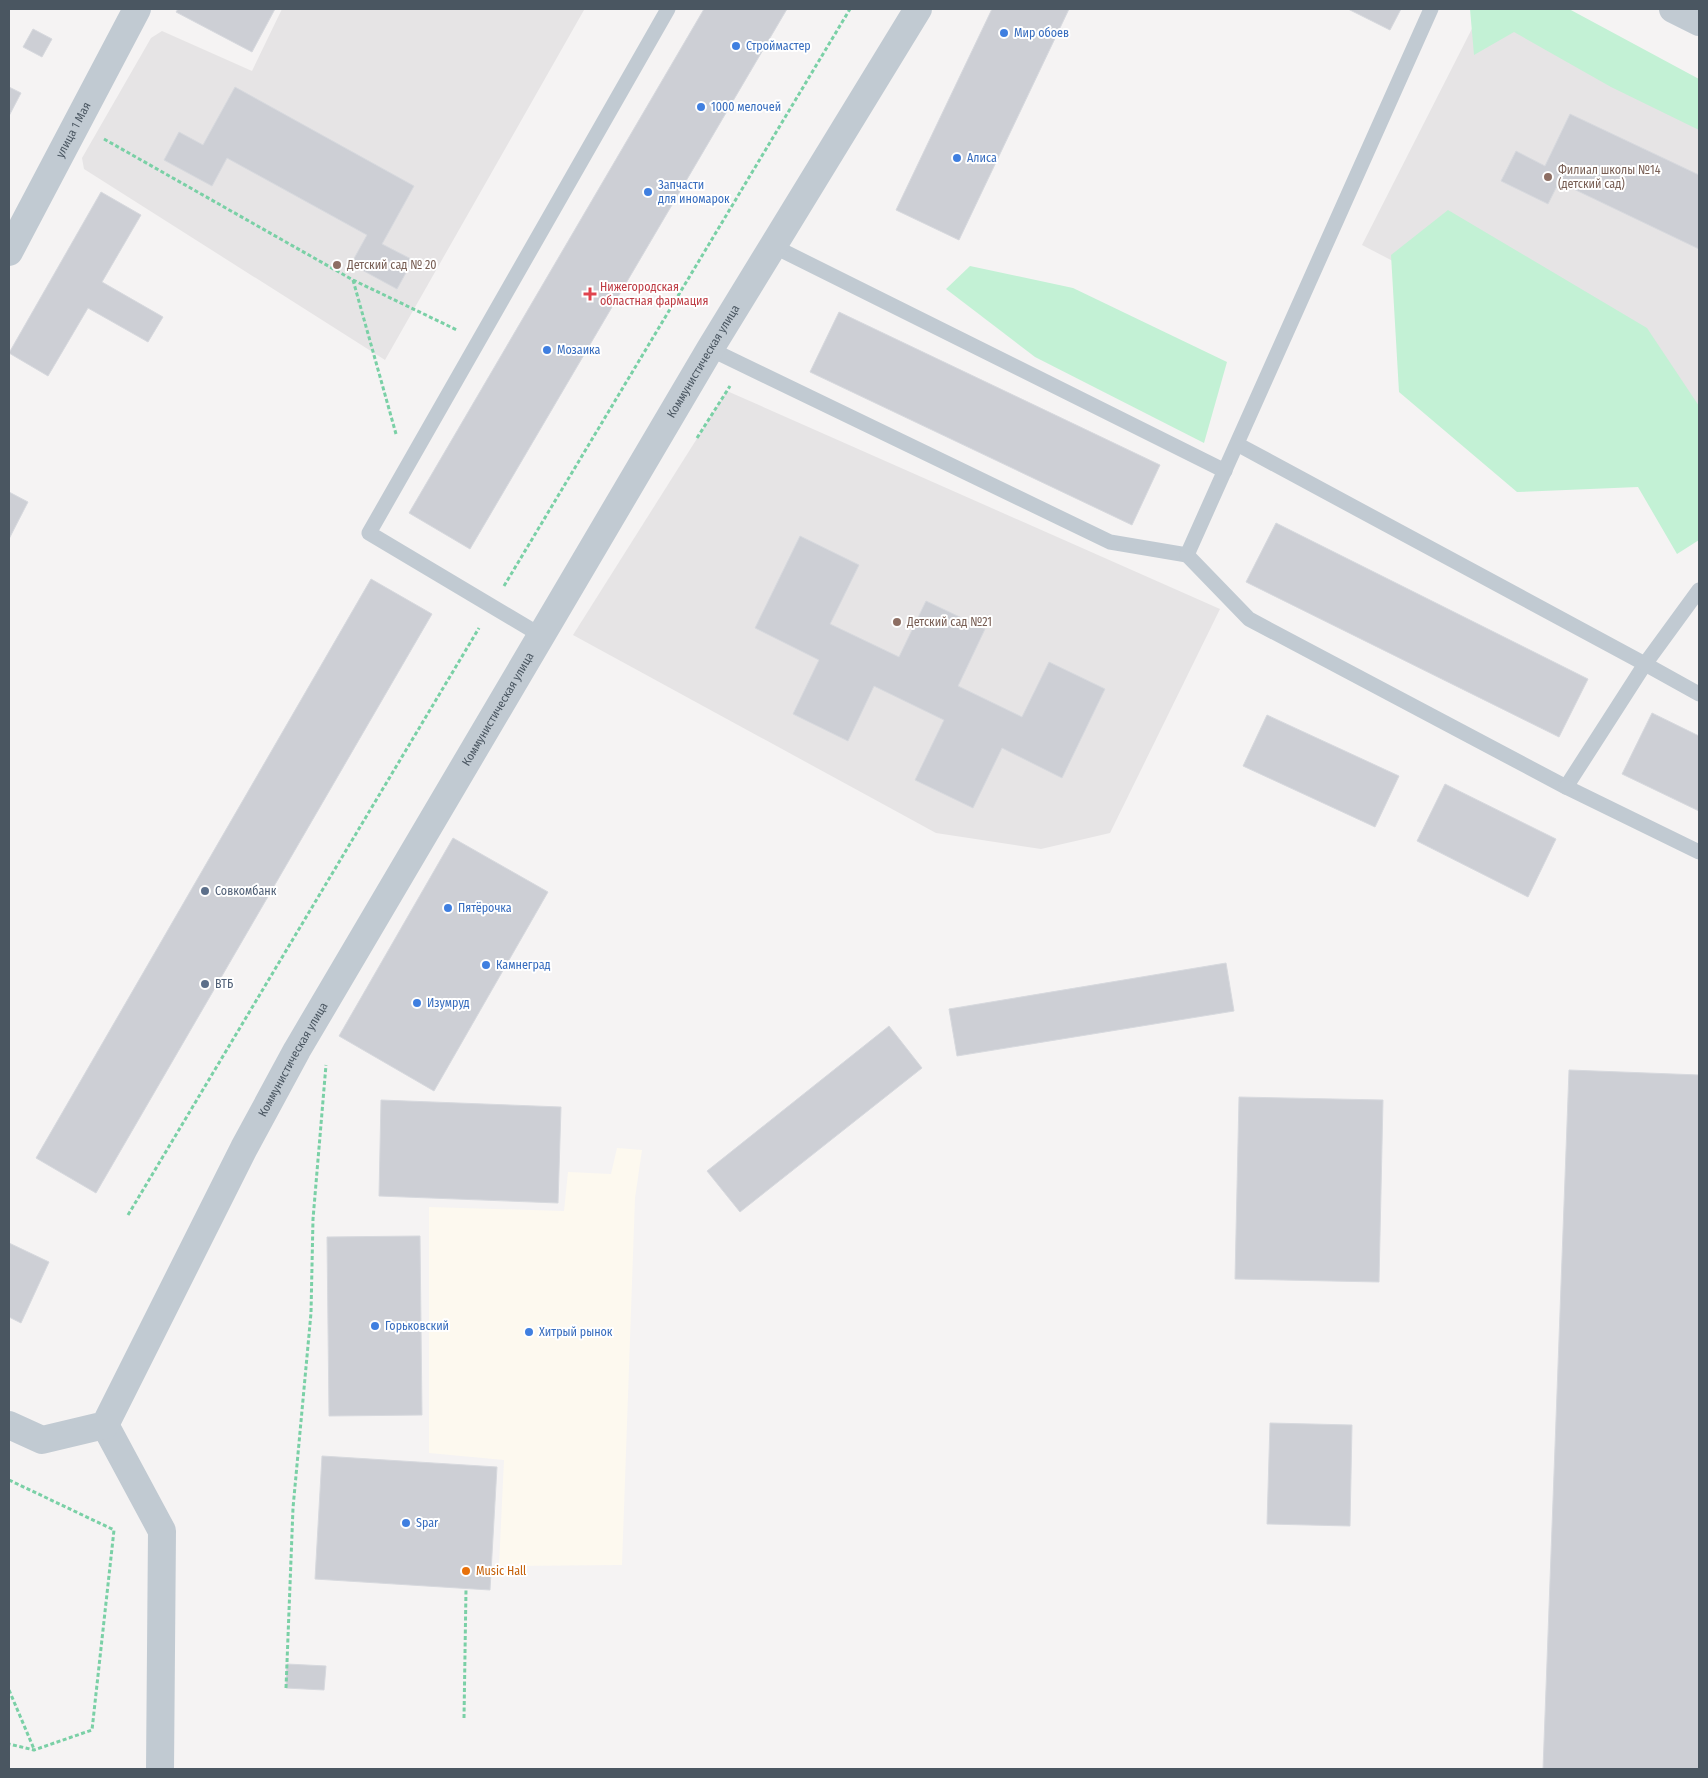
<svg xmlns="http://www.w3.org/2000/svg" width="1708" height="1778" viewBox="0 0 1708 1778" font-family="'Fira Sans Condensed',sans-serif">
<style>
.commercial{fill:#fdf9ef}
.education{fill:#e6e4e5}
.green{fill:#c3f1d5}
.building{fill:#cdcfd5;stroke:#d7d9de}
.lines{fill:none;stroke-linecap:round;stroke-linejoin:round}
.path{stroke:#7ad0a6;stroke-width:3;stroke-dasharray:4 2.5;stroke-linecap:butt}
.service{stroke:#c1cad2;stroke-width:15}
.minor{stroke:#c1cad2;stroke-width:28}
.tertiary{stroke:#c1cad2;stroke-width:28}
.shop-dot{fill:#3f7fe0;stroke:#fff;stroke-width:2}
.education-dot{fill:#8d6e63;stroke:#fff;stroke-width:2}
.health-dot{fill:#e0444e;stroke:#fff;stroke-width:2}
.service-dot{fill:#5c6f8a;stroke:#fff;stroke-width:2}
.food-dot{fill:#e8710a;stroke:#fff;stroke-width:2}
.labels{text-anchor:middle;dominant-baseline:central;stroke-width:4;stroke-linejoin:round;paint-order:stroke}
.shop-label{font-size:12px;fill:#366cbe;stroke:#fff;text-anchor:start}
.street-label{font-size:12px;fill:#4a5661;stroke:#fff}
.education-label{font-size:12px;fill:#785e54;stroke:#fff;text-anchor:start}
.health-label{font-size:12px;fill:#be3a42;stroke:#fff;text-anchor:start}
.service-label{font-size:12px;fill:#4e5e75;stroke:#fff;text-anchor:start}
.food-label{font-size:12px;fill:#c56008;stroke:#fff;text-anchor:start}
</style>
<rect width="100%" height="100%" fill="#f5f3f3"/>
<path class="commercial" d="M 617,1148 L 642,1150 L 635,1198 L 622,1565 L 499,1566 L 504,1460 L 429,1453 L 429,1207 L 564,1211 L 568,1172 L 611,1174 Z"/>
<g class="education">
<path d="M 282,9 L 584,10 L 385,360 L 84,169 L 82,158 L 151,38 L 162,31 L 252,71 Z"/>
<path d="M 1482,9 L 1699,109 L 1699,420 L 1362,245 Z"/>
<path d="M 727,391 L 1220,609 L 1110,833 L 1041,849 L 936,833 L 573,635 Z"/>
</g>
<g class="green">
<path d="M 1470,9 L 1569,9 L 1699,79 L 1699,130 L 1611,87 L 1514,32 L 1474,55 Z"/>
<path d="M 1448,210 L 1647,328 L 1699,406 L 1699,540 L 1677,554 L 1638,487 L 1517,492 L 1399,392 L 1391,255 Z"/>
<path d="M 970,266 L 1073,288 L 1227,362 L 1204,443 L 1035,357 L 946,289 Z"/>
</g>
<g class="building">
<path d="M 178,9 L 275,9 L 252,52 L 176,12 Z"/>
<path d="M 704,9 L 787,9 L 470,549 L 409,513 Z"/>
<path d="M 992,9 L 1069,9 L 959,240 L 896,210 Z"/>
<path d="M 1348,9 L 1401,9 L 1390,30 Z"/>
<path d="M 33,29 L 52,39 L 42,57 L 23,47 Z"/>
<path d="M 9,87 L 21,93 L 9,116 Z"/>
<path d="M 235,87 L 414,186 L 382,244 L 413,260 L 397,289 L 351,264 L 367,235 L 227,158 L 212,186 L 164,160 L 179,132 L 203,145 Z"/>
<path d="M 1570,114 L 1699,175 L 1699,249 L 1559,182 L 1548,204 L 1501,181 L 1516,151 L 1545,166 Z"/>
<path d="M 101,192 L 141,215 L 102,282 L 163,317 L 148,342 L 88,308 L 48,376 L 9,353 Z"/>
<path d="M 839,312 L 1160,465 L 1132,525 L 810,372 Z"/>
<path d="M 9,492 L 28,502 L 9,539 Z"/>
<path d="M 1276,523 L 1588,679 L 1559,737 L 1246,582 Z"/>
<path d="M 800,536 L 859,565 L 830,624 L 899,657 L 926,601 L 985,629 L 958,686 L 1022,717 L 1049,662 L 1105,689 L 1062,778 L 1002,748 L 973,808 L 915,780 L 944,720 L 874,686 L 848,741 L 793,714 L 819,660 L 755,628 Z"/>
<path d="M 371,579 L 432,614 L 96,1193 L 36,1158 Z"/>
<path d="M 1652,713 L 1699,736 L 1699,811 L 1622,774 Z"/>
<path d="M 1267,715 L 1399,776 L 1375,827 L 1243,766 Z"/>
<path d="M 1445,784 L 1556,839 L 1528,897 L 1417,841 Z"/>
<path d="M 453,838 L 548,892 L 434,1091 L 339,1036 Z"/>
<path d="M 1226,963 L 1234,1011 L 957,1056 L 949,1009 Z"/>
<path d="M 889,1026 L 922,1068 L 740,1212 L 707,1171 Z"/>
<path d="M 1569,1070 L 1699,1075 L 1699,1769 L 1543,1769 Z"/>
<path d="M 1239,1097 L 1383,1100 L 1379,1282 L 1235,1279 Z"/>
<path d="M 381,1100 L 561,1107 L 558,1203 L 379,1196 Z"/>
<path d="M 420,1236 L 422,1415 L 329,1416 L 327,1237 Z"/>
<path d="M 9,1243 L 49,1262 L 21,1323 L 9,1317 Z"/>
<path d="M 1270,1423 L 1352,1425 L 1350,1526 L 1267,1524 Z"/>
<path d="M 322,1456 L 497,1467 L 490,1590 L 315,1579 Z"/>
<path d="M 287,1664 L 326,1666 L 324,1690 L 286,1688 Z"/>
</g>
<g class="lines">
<g class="path">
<path d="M 104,139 L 353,280 L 457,330"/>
<path d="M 353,280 L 396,434"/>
<path d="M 697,438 L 730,386"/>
<path d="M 504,586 L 850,9"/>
<path d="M 128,1215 L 479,628"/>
<path d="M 9,1480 L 114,1530 L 92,1730 L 34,1750 L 9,1744"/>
<path d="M 286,1688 L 293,1508 L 311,1313 L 313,1219 L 326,1065"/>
<path d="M 9,1690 L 34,1749"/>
<path d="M 464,1718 L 466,1589"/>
</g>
<g class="service">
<path d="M 773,246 L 1225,471"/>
<path d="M 710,349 L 1110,542 L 1187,555"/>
<path d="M 1237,444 L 1645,664 L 1566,787 L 1249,619 L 1187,555 L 1431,9"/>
<path d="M 1699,590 L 1645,664 L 1699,694"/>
<path d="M 542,636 L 369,533 L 668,9"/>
<path d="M 1566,787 L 1699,852"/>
</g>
<g class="minor">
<path d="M 1673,9 L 1699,22"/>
<path id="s1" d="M 9,252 L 137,9"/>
<path d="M 105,1425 L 162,1531 L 160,1769"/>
</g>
<path class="tertiary" id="s2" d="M 9,1425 L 42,1440 L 105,1425 L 244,1148 L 297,1050 L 710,349 L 918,9"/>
</g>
<g class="shop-dot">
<circle cx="1004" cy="33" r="5"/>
<circle cx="736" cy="46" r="5"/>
<circle cx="701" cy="107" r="5"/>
<circle cx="957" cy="158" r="5"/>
<circle cx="648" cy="192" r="5"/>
<circle cx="547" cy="350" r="5"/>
<circle cx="448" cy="908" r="5"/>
<circle cx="486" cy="965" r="5"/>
<circle cx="417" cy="1003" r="5"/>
<circle cx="375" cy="1326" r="5"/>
<circle cx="529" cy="1332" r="5"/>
<circle cx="406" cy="1523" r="5"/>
</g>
<g class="education-dot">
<circle cx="1548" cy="177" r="5"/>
<circle cx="337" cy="265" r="5"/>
<circle cx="897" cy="622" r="5"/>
</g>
<path class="health-dot" d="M587.5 286.5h5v5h5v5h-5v5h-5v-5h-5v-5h5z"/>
<g class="service-dot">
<circle cx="205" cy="891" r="5"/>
<circle cx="205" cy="984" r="5"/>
</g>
<circle class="food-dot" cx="466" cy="1571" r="5"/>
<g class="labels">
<g class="shop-label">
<text x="1014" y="33">Мир обоев</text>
<text x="746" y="46">Строймастер</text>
<text x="711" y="107">1000 мелочей</text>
<text x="967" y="158">Алиса</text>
<text x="658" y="185">Запчасти<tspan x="658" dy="14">для иномарок</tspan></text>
<text x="557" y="350">Мозаика</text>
<text x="458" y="908">Пятёрочка</text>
<text x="496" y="965">Камнеград</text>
<text x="427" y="1003">Изумруд</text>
<text x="385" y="1326">Горьковский</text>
<text x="539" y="1332">Хитрый рынок</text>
<text x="416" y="1523">Spar</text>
</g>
<g class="street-label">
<text stroke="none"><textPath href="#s1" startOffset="138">улица 1 Мая</textPath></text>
<text stroke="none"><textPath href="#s2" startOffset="1322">Коммунистическая улица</textPath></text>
<text stroke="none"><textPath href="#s2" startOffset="918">Коммунистическая улица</textPath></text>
<text stroke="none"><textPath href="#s2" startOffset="512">Коммунистическая улица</textPath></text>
</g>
<g class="education-label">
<text x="1558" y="170">Филиал школы №14<tspan x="1558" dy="14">(детский сад)</tspan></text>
<text x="347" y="265">Детский сад № 20</text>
<text x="907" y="622">Детский сад №21</text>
</g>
<g class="health-label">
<text x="600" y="287">Нижегородская<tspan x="600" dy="14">областная фармация</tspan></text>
</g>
<g class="service-label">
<text x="215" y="891">Совкомбанк</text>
<text x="215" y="984">ВТБ</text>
</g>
<g class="food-label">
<text x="476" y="1571">Music Hall</text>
</g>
</g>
<rect width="1708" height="1778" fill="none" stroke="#4a5661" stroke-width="20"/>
</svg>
